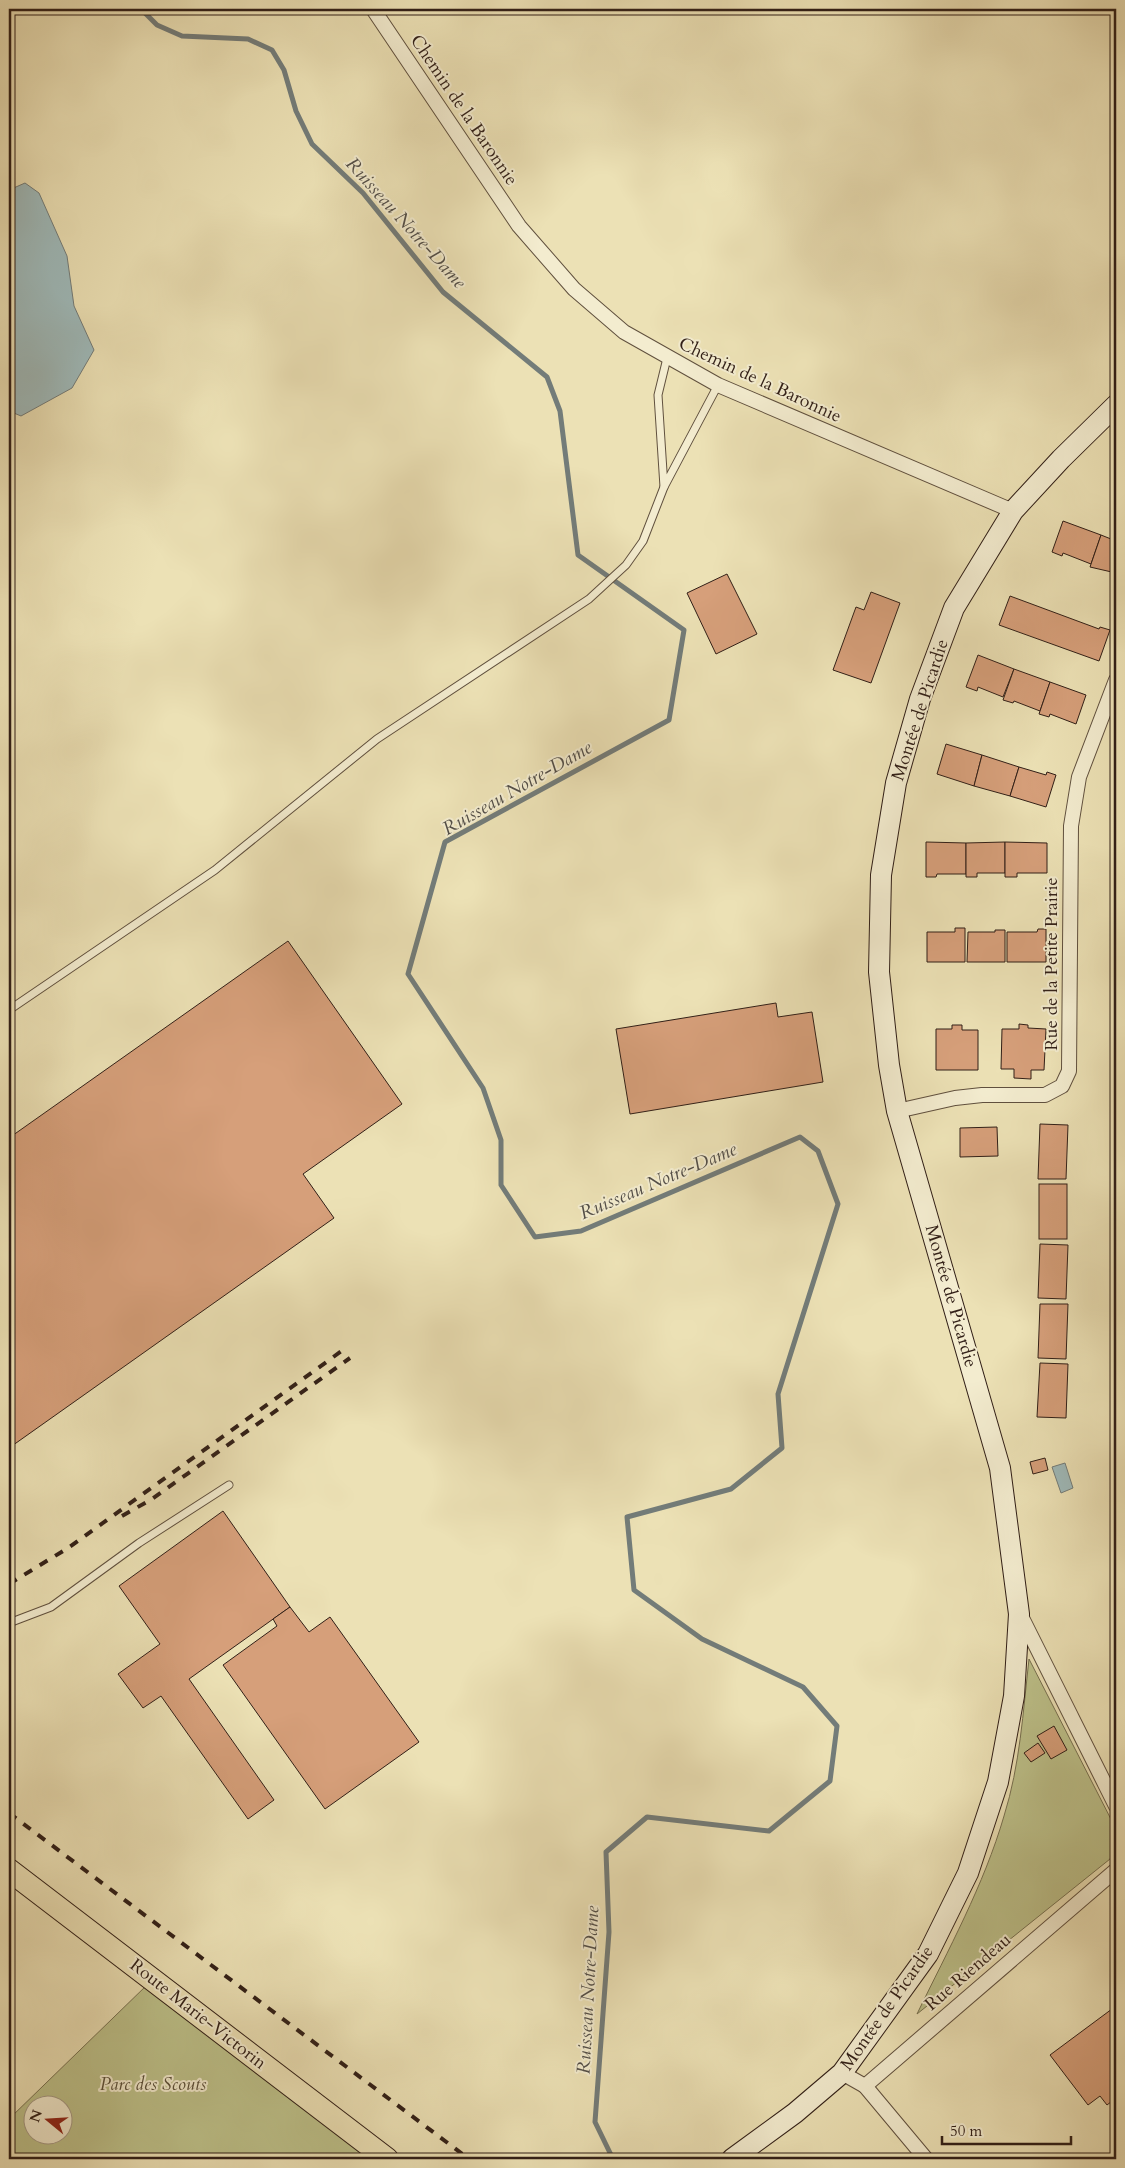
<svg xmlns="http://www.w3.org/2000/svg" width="1125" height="2168" viewBox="0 0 1125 2168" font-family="Cardo,serif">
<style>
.green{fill:#bdc18a;stroke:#777050;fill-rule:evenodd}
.water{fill:#9fbaba;stroke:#737c79}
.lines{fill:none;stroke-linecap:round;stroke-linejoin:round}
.stream{stroke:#737c79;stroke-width:5}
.building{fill:#d69f7a;stroke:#311f17}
.lane-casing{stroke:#60503e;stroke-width:9}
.street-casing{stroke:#60503e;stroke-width:16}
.secondary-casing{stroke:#311f17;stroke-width:22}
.primary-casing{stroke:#311f17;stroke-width:24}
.lane{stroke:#f3eccf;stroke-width:7}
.street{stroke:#f3eccf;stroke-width:14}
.secondary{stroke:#f3eccf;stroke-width:20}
.primary{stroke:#ece1b5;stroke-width:22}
.rail{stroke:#311f17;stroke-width:4;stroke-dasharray:9 9;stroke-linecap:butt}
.labels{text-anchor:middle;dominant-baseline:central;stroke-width:4;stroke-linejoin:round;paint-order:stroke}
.street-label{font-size:18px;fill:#311f17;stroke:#f3eccf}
.park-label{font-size:18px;font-style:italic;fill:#5b503a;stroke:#f3eccf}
.water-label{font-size:19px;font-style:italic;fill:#524e48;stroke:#f3eccf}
</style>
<rect width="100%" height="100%" fill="#ece1b5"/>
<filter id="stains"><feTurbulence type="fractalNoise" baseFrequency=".004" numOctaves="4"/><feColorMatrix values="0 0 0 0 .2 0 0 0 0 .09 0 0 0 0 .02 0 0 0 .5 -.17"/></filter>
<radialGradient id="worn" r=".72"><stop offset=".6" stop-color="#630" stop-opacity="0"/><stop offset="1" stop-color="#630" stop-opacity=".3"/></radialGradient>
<g class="green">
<path d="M 1029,1659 L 1116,1829 L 1116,1848 L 1110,1859 L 917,2014 C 948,1950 984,1885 1004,1816 C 1020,1765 1023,1712 1029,1659 Z"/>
<path d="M 148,1984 L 376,2159 L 9,2159 L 9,2119 ZM 32,2106 L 62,2106 L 62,2136 L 32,2136 Z"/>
</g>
<g class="water">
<path d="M 25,183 L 39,193 L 67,256 L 74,306 L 94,350 L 72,388 L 21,416 L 9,411 L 9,190 Z"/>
<path d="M 1065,1463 L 1073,1488 L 1061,1493 L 1052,1467 Z"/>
</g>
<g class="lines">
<path class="stream" d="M 141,9 L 157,25 L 182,36 L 248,39 L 272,50 L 284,70 L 296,111 L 312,144 L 363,193 L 443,292 L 547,377 L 560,411 L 578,555 L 684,630 L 669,720 L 445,842 L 408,974 L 483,1088 L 501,1140 L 501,1185 L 535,1237 L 581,1231 L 800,1137 L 818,1151 L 838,1204 L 778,1394 L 782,1448 L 731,1489 L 627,1517 L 634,1590 L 702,1639 L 803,1687 L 837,1726 L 830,1781 L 769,1831 L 647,1817 L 606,1852 L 609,1932 L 595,2122 L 613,2159"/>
</g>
<g class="building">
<path d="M 1063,521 L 1101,535 L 1091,564 L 1063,553 L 1062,556 L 1052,552 Z"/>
<path d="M 1101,535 L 1116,541 L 1116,573 L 1090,567 Z"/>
<path d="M 727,574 L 757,634 L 716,654 L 687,593 Z"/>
<path d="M 871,592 L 900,603 L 871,683 L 833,670 L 856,607 L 864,610 Z"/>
<path d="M 1010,596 L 1099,629 L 1100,627 L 1110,630 L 1099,661 L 999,625 Z"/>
<path d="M 978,655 L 1014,669 L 1003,697 L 978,687 L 977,691 L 966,687 Z"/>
<path d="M 1014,669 L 1050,682 L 1040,711 L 1014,701 L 1013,703 L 1003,700 Z"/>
<path d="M 1050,682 L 1086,695 L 1076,724 L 1050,714 L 1049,717 L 1039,714 Z"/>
<path d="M 946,744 L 982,755 L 974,786 L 937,774 Z"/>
<path d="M 982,755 L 1019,767 L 1010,796 L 974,786 Z"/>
<path d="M 1019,767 L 1046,775 L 1047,772 L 1056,775 L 1046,807 L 1010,796 Z"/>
<path d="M 926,842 L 966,843 L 966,874 L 937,874 L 936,877 L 926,877 Z"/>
<path d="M 1005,842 L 1005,873 L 977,873 L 977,877 L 966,877 L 966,843 Z"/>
<path d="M 1005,842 L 1047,843 L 1047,873 L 1017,873 L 1017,877 L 1005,877 Z"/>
<path d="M 955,928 L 965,928 L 965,962 L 927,962 L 927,932 L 955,932 Z"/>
<path d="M 1038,929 L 1046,929 L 1046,962 L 1007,962 L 1007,932 L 1037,932 Z"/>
<path d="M 995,930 L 1005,930 L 1005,962 L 967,962 L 968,932 L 995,932 Z"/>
<path d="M 288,941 L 402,1104 L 303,1174 L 334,1218 L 9,1448 L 9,1138 Z"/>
<path d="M 776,1003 L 778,1017 L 812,1012 L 823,1082 L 630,1114 L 616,1029 Z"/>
<path d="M 1019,1024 L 1028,1025 L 1028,1028 L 1046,1029 L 1044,1070 L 1031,1070 L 1031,1079 L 1014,1078 L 1014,1069 L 1001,1069 L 1002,1029 L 1019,1029 Z"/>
<path d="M 952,1025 L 962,1025 L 962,1030 L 978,1030 L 978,1070 L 936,1070 L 936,1029 L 952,1029 Z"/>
<path d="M 1040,1124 L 1068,1125 L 1066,1179 L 1038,1179 Z"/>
<path d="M 997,1127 L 998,1156 L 960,1157 L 960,1128 Z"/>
<rect x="1039" y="1184" width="28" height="55"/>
<path d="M 1040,1244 L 1068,1245 L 1066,1299 L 1038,1298 Z"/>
<path d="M 1040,1304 L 1068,1304 L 1066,1359 L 1038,1358 Z"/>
<path d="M 1040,1363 L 1068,1364 L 1066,1418 L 1037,1417 Z"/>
<path d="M 1045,1458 L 1048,1470 L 1033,1474 L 1030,1462 Z"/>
<path d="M 223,1511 L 290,1607 L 189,1679 L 274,1800 L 248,1819 L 161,1696 L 143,1708 L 118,1674 L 160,1644 L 119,1586 Z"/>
<path d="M 290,1607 L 309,1632 L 330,1617 L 419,1742 L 325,1809 L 223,1665 L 277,1626 L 273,1619 Z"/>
<path d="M 1054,1726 L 1067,1750 L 1051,1759 L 1037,1736 Z"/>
<path d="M 1038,1743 L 1045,1753 L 1031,1762 L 1024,1753 Z"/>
<path d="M 1116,2006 L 1116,2098 L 1107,2105 L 1100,2096 L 1088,2105 L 1050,2055 Z"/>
</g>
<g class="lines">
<g class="lane-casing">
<g id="lane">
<path d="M 667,358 L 658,395 L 664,487 L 718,385"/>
<path d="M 9,1010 L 215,870 L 377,739 L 589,599 L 626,565 L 643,541 L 664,487"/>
<path d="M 9,1623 L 51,1607 L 139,1543 L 229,1485"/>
</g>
</g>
<g class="street-casing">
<g id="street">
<path d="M 373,9 L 519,226 L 574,289 L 624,332 L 718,385 L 1013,511"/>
<path d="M 897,1111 L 955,1098 L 982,1095 L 1045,1095 L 1062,1086 L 1069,1071 L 1071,826 L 1079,777 L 1116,680"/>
<path d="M 1020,1614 L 1116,1806"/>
<path d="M 842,2073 L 865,2086 L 1116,1870"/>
<path d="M 865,2086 L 926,2159"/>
</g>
</g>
<g class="secondary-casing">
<path id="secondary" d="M 732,2159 L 795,2113 L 842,2073 L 928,1954 L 968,1873 L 998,1782 L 1014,1696 L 1019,1614 L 1000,1468 L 897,1111 L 889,1065 L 879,972 L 881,875 L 896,783 L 920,699 L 954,608 L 1013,511 L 1061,459 L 1116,405"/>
</g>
<g class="primary-casing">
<path id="primary" d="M 9,1870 L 387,2159"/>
</g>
<use href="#lane" class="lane"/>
<use href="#street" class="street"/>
<use href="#secondary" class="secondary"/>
<use href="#primary" class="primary"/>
<g class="rail">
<path d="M 122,1516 L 152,1499 L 350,1358"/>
<path d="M 9,1584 L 68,1548 L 343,1350"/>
<path d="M 9,1813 L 469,2159"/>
</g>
</g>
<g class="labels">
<g class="street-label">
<text transform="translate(464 110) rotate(56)">Chemin de la Baronnie</text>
<text transform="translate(760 380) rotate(25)">Chemin de la Baronnie</text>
<text transform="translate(920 710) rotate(-72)">Montée de Picardie</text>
<text transform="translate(1051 964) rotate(-90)">Rue de la Petite Prairie</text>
<text transform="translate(951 1296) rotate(74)">Montée de Picardie</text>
<text transform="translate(968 1972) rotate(-41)">Rue Riendeau</text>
<text transform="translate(887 2008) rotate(-55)">Montée de Picardie</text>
<text transform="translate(198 2014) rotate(38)">Route Marie-Victorin</text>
</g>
<g class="park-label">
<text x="153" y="2084">Parc des Scouts</text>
</g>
<g class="water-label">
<text transform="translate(406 223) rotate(48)">Ruisseau Notre-Dame</text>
<text transform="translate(517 788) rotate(-30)">Ruisseau Notre-Dame</text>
<text transform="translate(658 1181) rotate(-23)">Ruisseau Notre-Dame</text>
<text transform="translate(588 1990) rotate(-87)">Ruisseau Notre-Dame</text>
</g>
</g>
<rect width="1125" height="2168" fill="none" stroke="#ece1b5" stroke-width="30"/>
<rect x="10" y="10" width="1105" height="2148" fill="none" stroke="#311f17" stroke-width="2.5"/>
<rect x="15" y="15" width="1095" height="2138" fill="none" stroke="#311f17"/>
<g transform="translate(48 2120) rotate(288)"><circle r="24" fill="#f3eccf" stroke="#a59a85"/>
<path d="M0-4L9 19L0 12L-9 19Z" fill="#8f2418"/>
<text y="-8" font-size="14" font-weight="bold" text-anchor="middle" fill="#311f17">N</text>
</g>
<path d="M942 2136v8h129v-8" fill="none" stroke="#311f17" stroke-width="2.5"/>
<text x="950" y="2136" font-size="15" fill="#311f17" stroke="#f3eccf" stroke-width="4" paint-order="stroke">50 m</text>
<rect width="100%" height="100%" filter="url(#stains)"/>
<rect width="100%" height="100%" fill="url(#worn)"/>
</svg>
